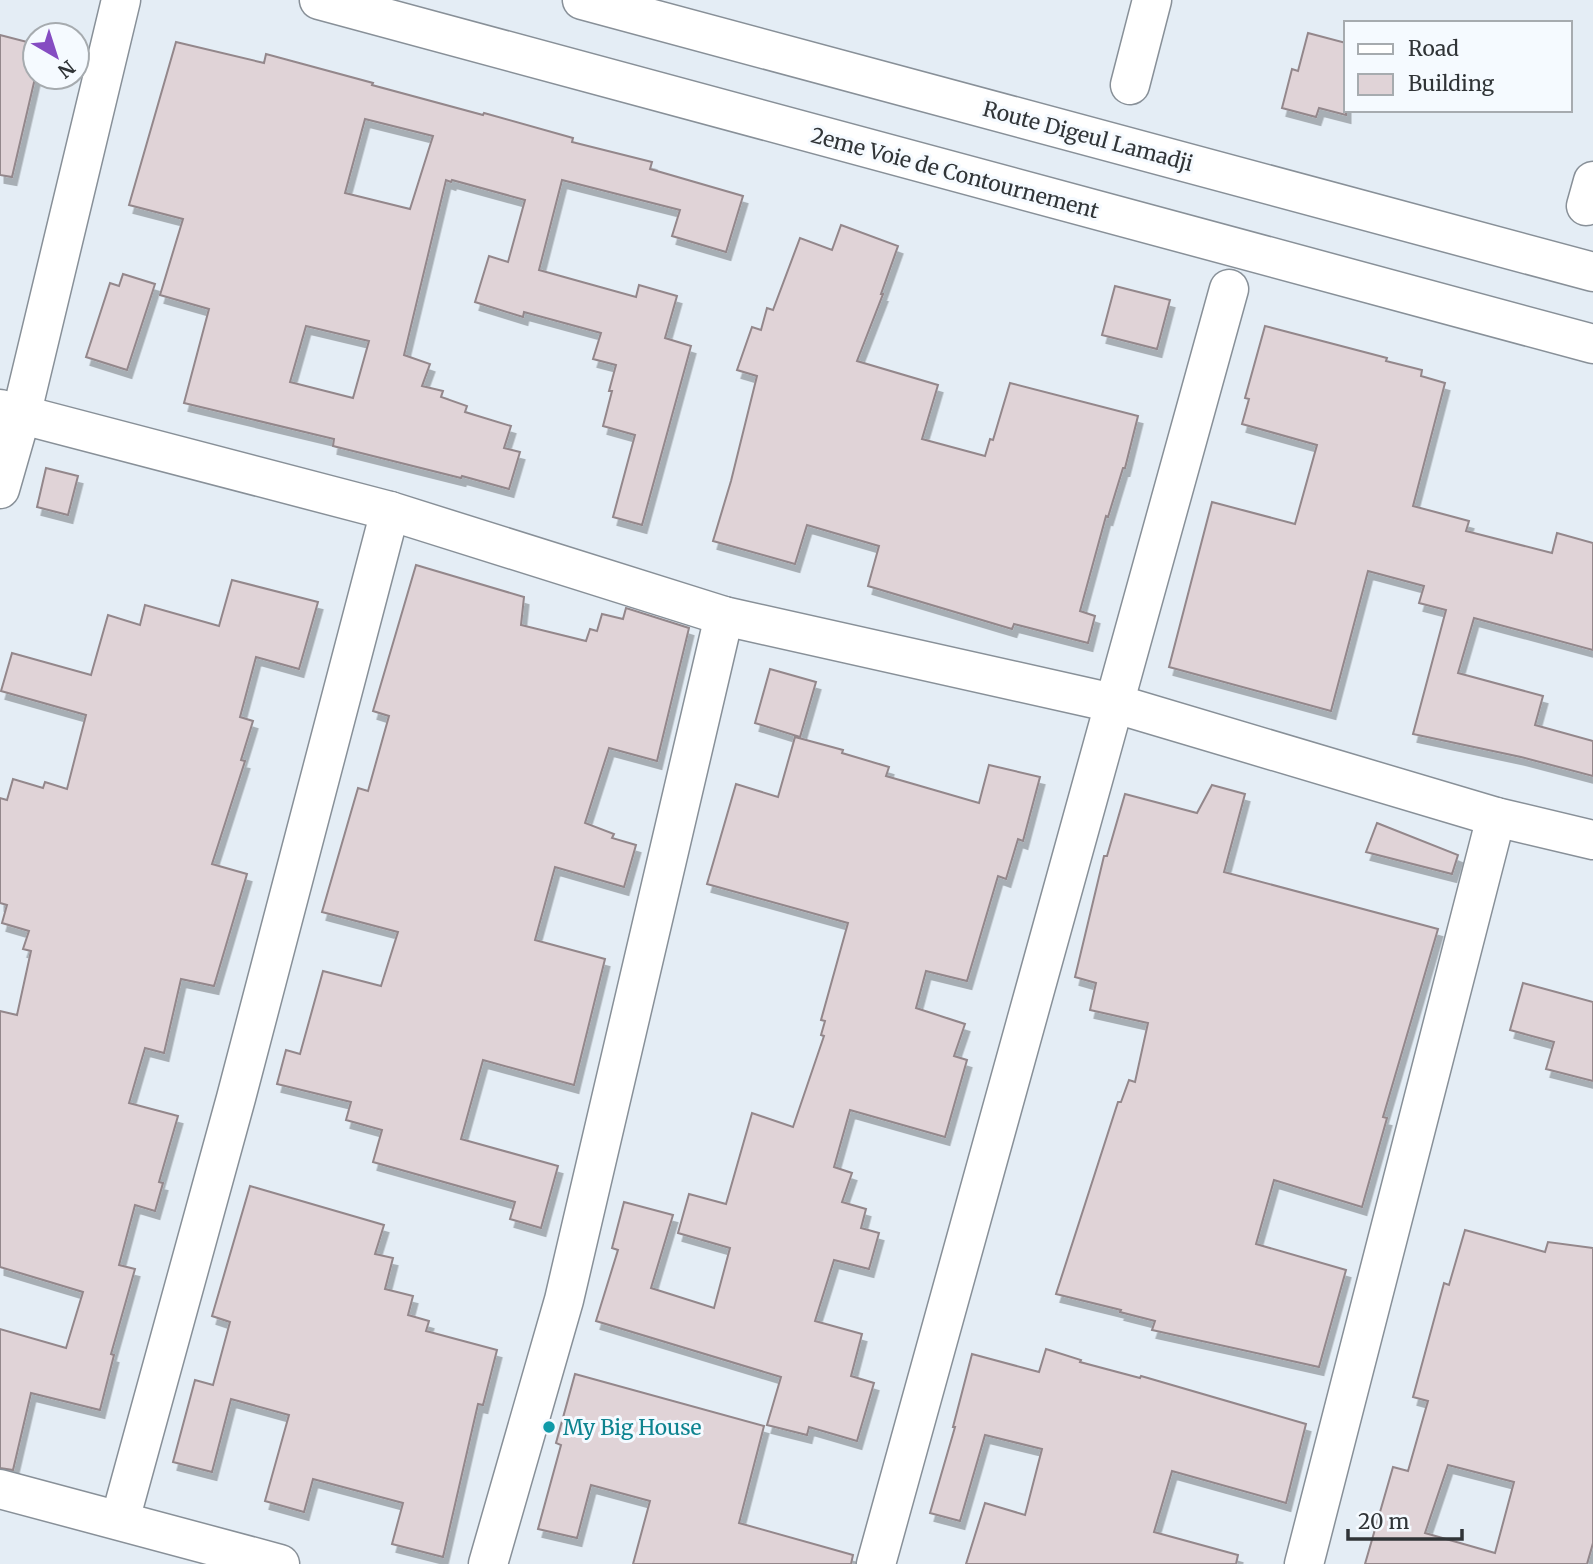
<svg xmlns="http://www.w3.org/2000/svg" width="1593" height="1564" viewBox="0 0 1593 1564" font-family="Merriweather,serif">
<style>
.building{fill:#e0d3d7;stroke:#93878b;stroke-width:2;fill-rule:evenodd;filter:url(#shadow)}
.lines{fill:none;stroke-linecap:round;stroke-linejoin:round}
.street-casing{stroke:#889098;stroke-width:41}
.secondary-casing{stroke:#889098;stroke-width:41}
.street{stroke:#fff;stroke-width:38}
.secondary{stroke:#fff;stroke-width:38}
.culture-dot{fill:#0f9aa8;stroke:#f5faff;stroke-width:2.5}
.labels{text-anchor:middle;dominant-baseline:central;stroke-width:6;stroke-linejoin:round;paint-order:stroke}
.street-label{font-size:21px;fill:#303437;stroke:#f5faff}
.culture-label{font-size:21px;fill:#0d838f;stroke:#f5faff;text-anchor:start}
</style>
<defs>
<filter id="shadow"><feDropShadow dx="4.5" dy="8" stdDeviation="0" flood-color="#0004"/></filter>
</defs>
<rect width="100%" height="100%" fill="#e4edf5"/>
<g class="building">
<path d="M 1308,33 L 1346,43 L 1346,115 L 1319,108 L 1316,117 L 1282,108 L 1292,69 L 1298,71 Z"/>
<path d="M 0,35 L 35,44 L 35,78 L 12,177 L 0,175 Z"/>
<path d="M 176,42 L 264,63 L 266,54 L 373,83 L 372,85 L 483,115 L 484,113 L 573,138 L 572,142 L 652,162 L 650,169 L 743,196 L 726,252 L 672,236 L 680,210 L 562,180 L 539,270 L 636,297 L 639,285 L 677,296 L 665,338 L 691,346 L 642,525 L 613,517 L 635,435 L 603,426 L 612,391 L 609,391 L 616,365 L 593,359 L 601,333 L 524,312 L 523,317 L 475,302 L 489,256 L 508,262 L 525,200 L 452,180 L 451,182 L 446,180 L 404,355 L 430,364 L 422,386 L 443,391 L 441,397 L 467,406 L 465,412 L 511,426 L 504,448 L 520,452 L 509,489 L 462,476 L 461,478 L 333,446 L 334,439 L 184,403 L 209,309 L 160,295 L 183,219 L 129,205 ZM 365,119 L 433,136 L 410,209 L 345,193 ZM 306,326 L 369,341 L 353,398 L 290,382 Z"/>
<path d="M 841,225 L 898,246 L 881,294 L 883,294 L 857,361 L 938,385 L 922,439 L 985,456 L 990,439 L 993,440 L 1010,383 L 1138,416 L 1125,468 L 1123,468 L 1108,517 L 1106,516 L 1080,611 L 1095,616 L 1088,643 L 1014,624 L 1012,629 L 868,586 L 879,546 L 807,525 L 795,564 L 713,541 L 731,481 L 757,376 L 737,370 L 752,327 L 761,330 L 767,308 L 773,310 L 800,238 L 832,250 Z"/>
<path d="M 123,274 L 155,284 L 127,370 L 86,357 L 110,283 L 119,286 Z"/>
<path d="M 1115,286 L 1170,300 L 1157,349 L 1102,335 Z"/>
<path d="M 1265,326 L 1387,358 L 1386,361 L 1422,370 L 1421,376 L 1445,383 L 1413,506 L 1469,521 L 1466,531 L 1552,553 L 1557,533 L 1593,543 L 1593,650 L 1474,618 L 1458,673 L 1543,696 L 1535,725 L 1593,741 L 1593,776 L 1521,757 L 1413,734 L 1446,610 L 1419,603 L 1424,586 L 1368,571 L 1331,711 L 1169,667 L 1212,502 L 1295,524 L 1317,445 L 1242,424 L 1249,399 L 1245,398 Z"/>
<path d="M 46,468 L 78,476 L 68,515 L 37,507 Z"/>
<path d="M 416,565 L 524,597 L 521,625 L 586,641 L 590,629 L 597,631 L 602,614 L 623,619 L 626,608 L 689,628 L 657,761 L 609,748 L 585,823 L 614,834 L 612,838 L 636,845 L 624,887 L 555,867 L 535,940 L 605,959 L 574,1085 L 483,1060 L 461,1139 L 558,1166 L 541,1228 L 510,1219 L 515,1202 L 373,1162 L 382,1130 L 346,1120 L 351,1102 L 277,1084 L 286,1050 L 300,1054 L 323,971 L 381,986 L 398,932 L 322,912 L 358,788 L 368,791 L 389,716 L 373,711 Z"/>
<path d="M 232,580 L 318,602 L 299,669 L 256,657 L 240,717 L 253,721 L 241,760 L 245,761 L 212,864 L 247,874 L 214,986 L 181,979 L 164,1053 L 145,1048 L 129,1103 L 178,1116 L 159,1182 L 163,1183 L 155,1211 L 135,1205 L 119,1265 L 135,1269 L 111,1354 L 114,1355 L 100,1410 L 31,1393 L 13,1470 L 0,1468 L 0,1329 L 66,1348 L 83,1292 L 0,1267 L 0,1011 L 17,1015 L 31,951 L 23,949 L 29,931 L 2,923 L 7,905 L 0,903 L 0,798 L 7,800 L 13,779 L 43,788 L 45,782 L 67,789 L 86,715 L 1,691 L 12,653 L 91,675 L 108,615 L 140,625 L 145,605 L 219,626 Z"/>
<path d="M 770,669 L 816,682 L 800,737 L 755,723 Z"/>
<path d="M 795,737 L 843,750 L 842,753 L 889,767 L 886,776 L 979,803 L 989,765 L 1040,777 L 1023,841 L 1018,839 L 1006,879 L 998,876 L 967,981 L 926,971 L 916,1008 L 965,1024 L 954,1056 L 967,1060 L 945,1137 L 850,1110 L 834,1167 L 852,1173 L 842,1202 L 866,1209 L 861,1228 L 879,1233 L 869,1269 L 834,1260 L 815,1321 L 862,1334 L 851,1376 L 874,1383 L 857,1441 L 809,1427 L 807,1435 L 767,1425 L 781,1377 L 596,1321 L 618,1250 L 612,1248 L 624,1202 L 673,1215 L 651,1288 L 714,1308 L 730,1248 L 678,1233 L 689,1194 L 726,1204 L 752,1113 L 793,1127 L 824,1036 L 821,1035 L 825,1021 L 821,1020 L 848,923 L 707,884 L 736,784 L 778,797 Z"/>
<path d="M 1212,785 L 1245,794 L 1224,872 L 1438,929 L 1383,1117 L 1387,1118 L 1362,1207 L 1274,1180 L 1256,1244 L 1346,1270 L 1319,1367 L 1152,1330 L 1155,1321 L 1120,1312 L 1121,1310 L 1056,1294 L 1118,1102 L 1121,1102 L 1129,1080 L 1135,1082 L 1148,1023 L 1090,1010 L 1096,983 L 1075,977 L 1104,856 L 1107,856 L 1125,794 L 1197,813 Z"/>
<path d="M 1377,823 L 1458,855 L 1452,874 L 1366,852 Z"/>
<path d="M 1523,983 L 1593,1002 L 1593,1081 L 1546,1069 L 1554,1042 L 1510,1030 Z"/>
<path d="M 250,1186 L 384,1225 L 375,1254 L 393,1258 L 385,1289 L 413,1296 L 408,1315 L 429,1321 L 426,1331 L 497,1350 L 483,1405 L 478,1404 L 443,1557 L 392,1544 L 403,1503 L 313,1479 L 304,1512 L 265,1501 L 289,1415 L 231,1399 L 212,1472 L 173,1462 L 195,1380 L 213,1385 L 230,1322 L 212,1316 Z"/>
<path d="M 1465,1230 L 1545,1252 L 1548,1242 L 1593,1248 L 1593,1543 L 1587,1564 L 1365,1564 L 1393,1467 L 1408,1471 L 1428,1401 L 1413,1397 L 1444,1283 L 1449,1285 ZM 1448,1465 L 1514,1482 L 1495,1553 L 1425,1533 Z"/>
<path d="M 1046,1349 L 1081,1360 L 1080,1362 L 1140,1378 L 1141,1376 L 1306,1424 L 1286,1503 L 1172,1471 L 1154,1532 L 1238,1555 L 1236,1564 L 966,1564 L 985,1503 L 1025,1515 L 1042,1449 L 985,1435 L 960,1521 L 930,1513 L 955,1427 L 953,1427 L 972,1354 L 1039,1372 Z"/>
<path d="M 575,1374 L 764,1426 L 739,1523 L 853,1555 L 851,1564 L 633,1564 L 650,1501 L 591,1485 L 577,1538 L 538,1529 L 561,1445 L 556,1443 Z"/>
</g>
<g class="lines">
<g class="street-casing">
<g id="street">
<path d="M 1130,85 L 1152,0"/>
<path d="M 1586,206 L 1593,181"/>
<path d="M 0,409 L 390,511 L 724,616 L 1113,703 L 1496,817 L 1593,840"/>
<path d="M 0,489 L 21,416 L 121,0"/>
<path d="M 0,1489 L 280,1564"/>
<path d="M 120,1520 L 236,1098 L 390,511"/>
<path d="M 488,1564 L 564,1300 L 724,616"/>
<path d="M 876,1564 L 1229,289"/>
<path d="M 1304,1564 L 1496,817"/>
</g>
</g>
<g class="secondary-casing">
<g id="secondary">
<path d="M 319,0 L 1593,344"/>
<path d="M 582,0 L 1593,272"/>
</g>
</g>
<use href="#street" class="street"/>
<use href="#secondary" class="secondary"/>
</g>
<circle class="culture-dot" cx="549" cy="1427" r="7"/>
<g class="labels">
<g class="street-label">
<text transform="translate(1088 136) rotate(15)">Route Digeul Lamadji</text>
<text transform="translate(955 173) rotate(15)">2eme Voie de Contournement</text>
</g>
<g class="culture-label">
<text x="563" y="1427">My Big House</text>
</g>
</g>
<rect x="1344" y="21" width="228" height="91" fill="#f5faff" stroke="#a6abaf" stroke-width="2"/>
<rect x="1358" y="44" width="35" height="10" fill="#ffffff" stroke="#a6abaf" stroke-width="2"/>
<text x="1408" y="56" font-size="21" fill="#303437">Road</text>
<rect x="1358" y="74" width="35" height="21" fill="#e0d3d7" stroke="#a6abaf" stroke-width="2"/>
<text x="1408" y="91" font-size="21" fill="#303437">Building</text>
<g transform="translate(56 56) rotate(141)"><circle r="33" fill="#f5faff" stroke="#a6abaf" stroke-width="2"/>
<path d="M0-5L12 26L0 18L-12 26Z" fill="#854cc2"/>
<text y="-10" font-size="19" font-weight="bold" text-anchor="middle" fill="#303437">N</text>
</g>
<path d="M1348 1529v10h114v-10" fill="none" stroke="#303437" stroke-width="3.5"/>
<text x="1358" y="1529" font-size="21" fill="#303437" stroke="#f5faff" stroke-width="5" paint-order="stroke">20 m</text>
</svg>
